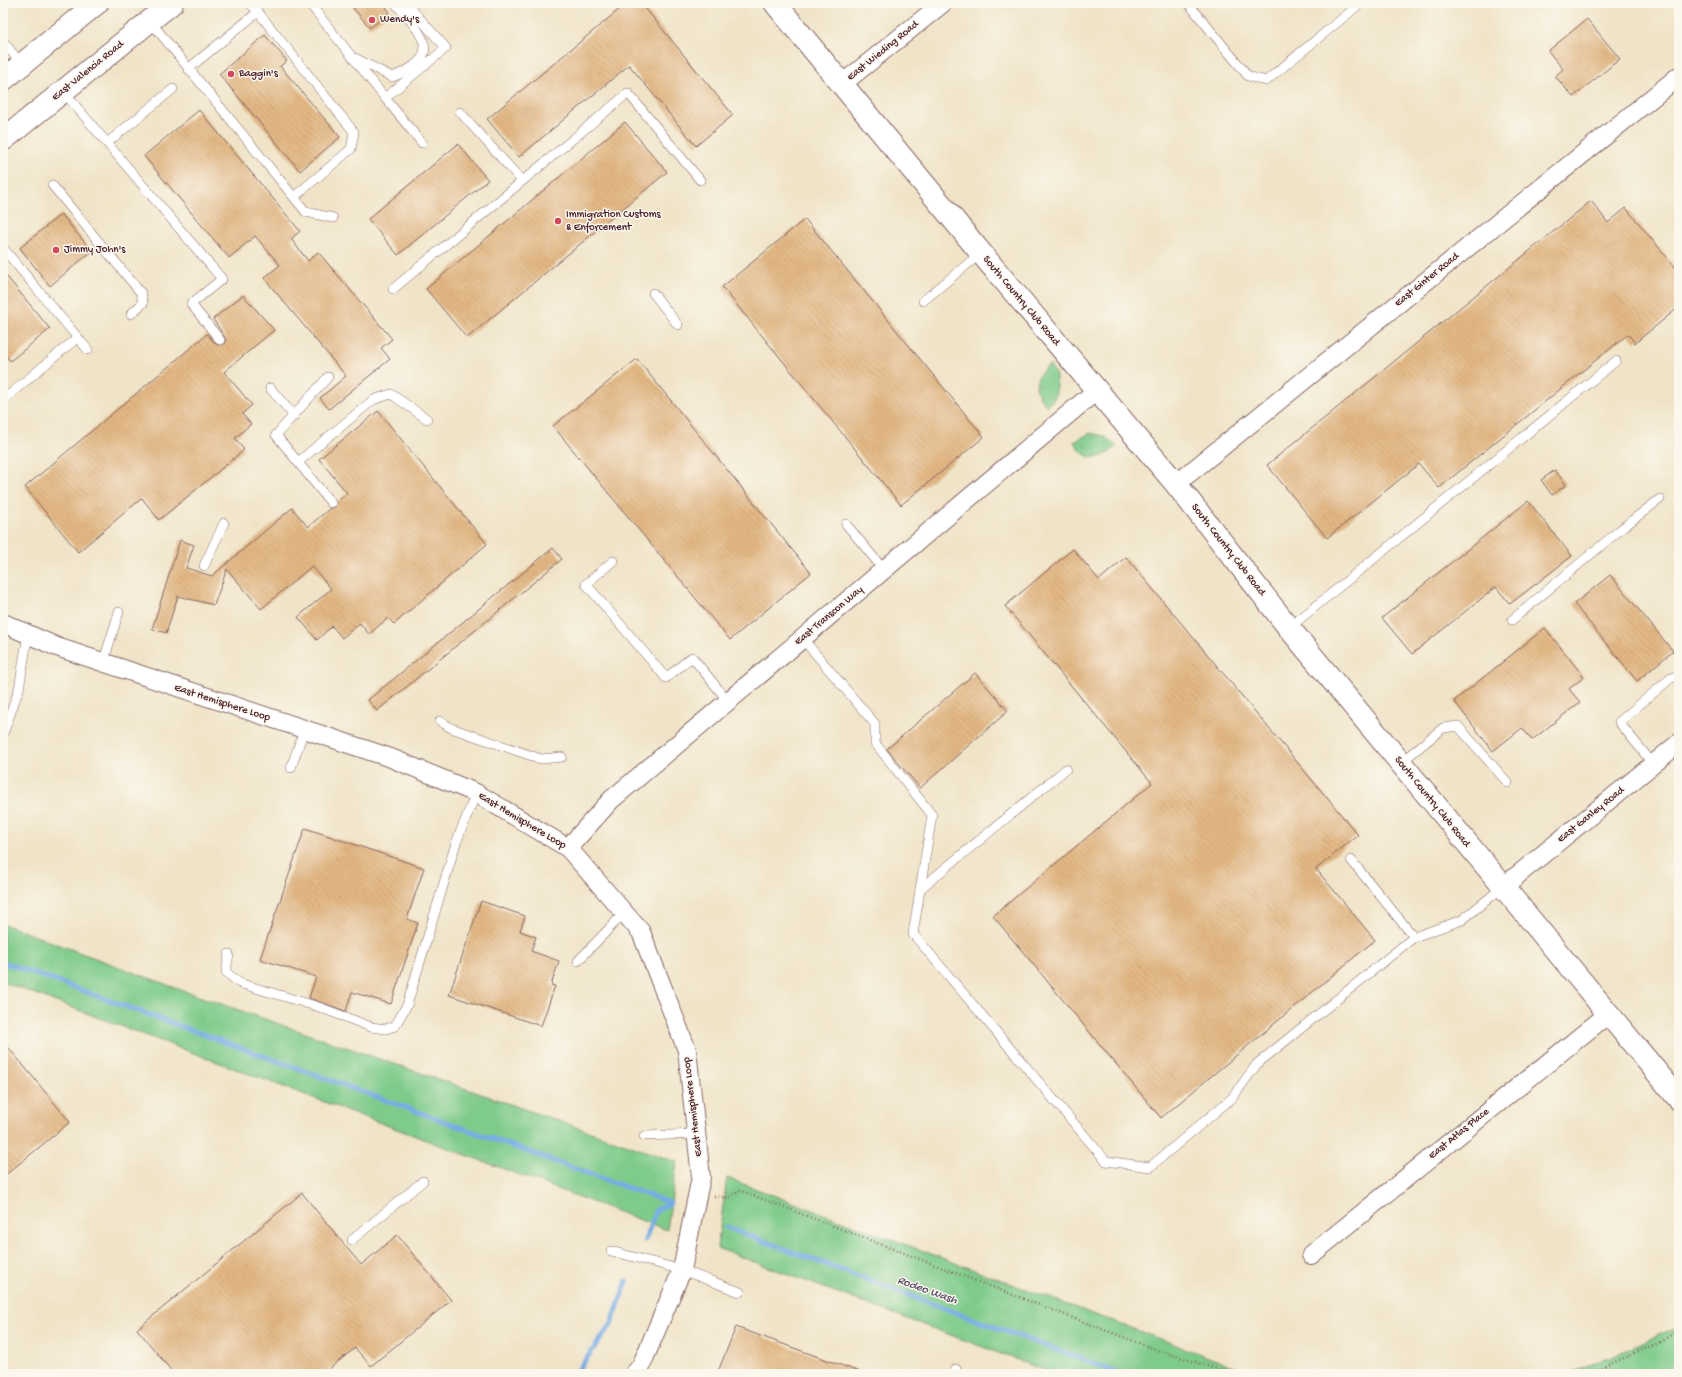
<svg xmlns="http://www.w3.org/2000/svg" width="1682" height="1377" viewBox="0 0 1682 1377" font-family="'Gochi Hand',sans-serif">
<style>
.grass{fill:url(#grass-tufts);stroke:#64755a}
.park{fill:#7ecb8a;stroke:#64755a}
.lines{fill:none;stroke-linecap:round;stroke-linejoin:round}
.stream{stroke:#78ace5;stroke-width:5}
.building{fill:url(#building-back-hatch)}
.lane-casing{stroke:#846462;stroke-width:10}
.street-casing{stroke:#846462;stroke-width:20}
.secondary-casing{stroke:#846462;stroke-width:24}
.primary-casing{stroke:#846462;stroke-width:24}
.path{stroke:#846462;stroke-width:2.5;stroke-dasharray:1 3;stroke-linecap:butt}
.lane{stroke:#fff;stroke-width:9}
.street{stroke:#fff;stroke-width:18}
.secondary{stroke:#fff;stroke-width:22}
.primary{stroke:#fff;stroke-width:22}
.poi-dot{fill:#d1495b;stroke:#fbf7ec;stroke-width:1.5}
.labels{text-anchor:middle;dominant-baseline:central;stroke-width:3;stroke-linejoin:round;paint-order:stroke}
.poi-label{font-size:11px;fill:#4a1f2b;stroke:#fbf7ec;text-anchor:start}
.street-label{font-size:11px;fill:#4a1f2b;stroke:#fbf7ec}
.water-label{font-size:12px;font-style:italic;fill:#5a506c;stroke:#fbf7ec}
</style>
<defs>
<pattern id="grass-tufts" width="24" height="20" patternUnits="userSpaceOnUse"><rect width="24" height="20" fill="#7ecb8a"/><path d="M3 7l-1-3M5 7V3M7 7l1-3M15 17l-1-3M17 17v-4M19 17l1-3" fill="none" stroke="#6eae77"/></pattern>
<pattern id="building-back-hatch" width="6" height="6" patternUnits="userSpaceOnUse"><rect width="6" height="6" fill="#e3b884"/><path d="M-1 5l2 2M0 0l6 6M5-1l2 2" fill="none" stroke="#c49e72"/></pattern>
</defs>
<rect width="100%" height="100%" fill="#fbf7ec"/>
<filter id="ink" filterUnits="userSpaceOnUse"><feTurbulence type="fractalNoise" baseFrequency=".025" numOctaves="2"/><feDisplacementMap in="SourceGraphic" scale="8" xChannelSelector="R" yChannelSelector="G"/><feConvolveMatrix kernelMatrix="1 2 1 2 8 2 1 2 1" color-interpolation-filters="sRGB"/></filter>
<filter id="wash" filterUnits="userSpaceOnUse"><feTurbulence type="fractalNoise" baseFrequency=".012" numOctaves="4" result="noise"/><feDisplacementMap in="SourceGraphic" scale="16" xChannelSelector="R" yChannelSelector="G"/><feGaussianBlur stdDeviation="0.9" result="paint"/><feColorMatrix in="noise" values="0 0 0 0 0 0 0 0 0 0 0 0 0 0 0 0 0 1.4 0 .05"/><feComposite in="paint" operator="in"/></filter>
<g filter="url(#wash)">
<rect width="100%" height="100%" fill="#f0e4c8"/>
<g class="grass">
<path d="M 1050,365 L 1056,375 L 1056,396 L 1047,406 C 1032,392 1032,376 1050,365 Z"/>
<path d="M 1090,433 L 1104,436 L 1117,446 C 1100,461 1087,463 1074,442 Z"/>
</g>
<g class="park">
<path d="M 3,924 L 184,991 L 677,1162 L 667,1230 L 3,982 Z"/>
<path d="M 727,1178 L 1246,1371 L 1254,1374 L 1055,1374 L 717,1248 Z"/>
<path d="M 1679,1326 L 1679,1374 L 1563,1374 L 1611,1357 Z"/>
</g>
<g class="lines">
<g class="stream">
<path d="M 3,962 L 670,1203"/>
<path d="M 726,1227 L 1121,1374"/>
<path d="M 645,1240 L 656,1210 L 670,1203"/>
<path d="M 575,1374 L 611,1325 L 627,1281"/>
</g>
</g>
<g id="blocks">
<g class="building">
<path d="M 349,3 L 383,3 L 390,12 L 370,28 Z"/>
<path d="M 627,3 L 641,3 L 733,115 L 696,146 L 629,65 L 519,157 L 487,119 Z"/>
<path d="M 1587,19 L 1620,59 L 1573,97 L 1555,76 L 1563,69 L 1548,51 Z"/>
<path d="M 265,35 L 287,61 L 280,66 L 340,137 L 300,171 L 219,74 Z"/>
<path d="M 199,110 L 300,231 L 291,239 L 308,261 L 318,252 L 392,339 L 381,348 L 390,359 L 329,409 L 320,398 L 346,376 L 264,278 L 280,265 L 255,236 L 229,258 L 144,156 Z"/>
<path d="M 625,122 L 667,172 L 467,338 L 426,289 Z"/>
<path d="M 458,144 L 488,180 L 398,255 L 368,219 Z"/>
<path d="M 1591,201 L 1608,223 L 1626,208 L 1679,272 L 1679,307 L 1635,343 L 1628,334 L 1439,488 L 1419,464 L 1327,538 L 1267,465 Z"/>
<path d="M 61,214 L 92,251 L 50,286 L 20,248 Z"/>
<path d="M 805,219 L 984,437 L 901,505 L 722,287 Z"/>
<path d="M 3,272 L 50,329 L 10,361 L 3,352 Z"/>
<path d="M 243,295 L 274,330 L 224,372 L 252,405 L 242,414 L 251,424 L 235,438 L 244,450 L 159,520 L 142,498 L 78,552 L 25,487 L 207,334 L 217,345 L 224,344 L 226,339 L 213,319 Z"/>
<path d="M 637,359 L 811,573 L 730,640 L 553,426 Z"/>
<path d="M 378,411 L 487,544 L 394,624 L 388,618 L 369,634 L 360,623 L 342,638 L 332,626 L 317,640 L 298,617 L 331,589 L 312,566 L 261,609 L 227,569 L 214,605 L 178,596 L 166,633 L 152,629 L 180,540 L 194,545 L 186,568 L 212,576 L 292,508 L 308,527 L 329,509 L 335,507 L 337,502 L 347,493 L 319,459 Z"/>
<path d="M 1555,470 L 1566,485 L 1552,495 L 1541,480 Z"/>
<path d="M 1528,501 L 1572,556 L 1510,604 L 1496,587 L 1412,654 L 1382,618 Z"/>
<path d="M 553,548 L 562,559 L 377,711 L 368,700 Z"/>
<path d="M 1073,549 L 1099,580 L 1126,557 L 1358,835 L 1316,869 L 1375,940 L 1161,1118 L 993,916 L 1152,783 L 1005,606 Z"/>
<path d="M 1610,575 L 1673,651 L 1637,681 L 1574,604 Z"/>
<path d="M 1545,628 L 1584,677 L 1569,689 L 1580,702 L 1532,740 L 1522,728 L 1493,751 L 1454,701 Z"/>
<path d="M 975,673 L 1008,711 L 920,788 L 887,749 Z"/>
<path d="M 305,828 L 424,868 L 407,919 L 418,923 L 391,1004 L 352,992 L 346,1011 L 309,998 L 316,977 L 260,959 Z"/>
<path d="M 481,901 L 525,916 L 520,931 L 536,937 L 531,951 L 559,961 L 551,985 L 555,986 L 541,1026 L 449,995 Z"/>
<path d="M 3,1041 L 70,1122 L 3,1177 Z"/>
<path d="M 302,1193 L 361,1265 L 397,1235 L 451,1300 L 371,1366 L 355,1348 L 323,1374 L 174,1374 L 137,1329 Z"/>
<path d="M 736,1327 L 860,1372 L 859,1374 L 717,1374 Z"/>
</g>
</g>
</g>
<g filter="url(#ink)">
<use href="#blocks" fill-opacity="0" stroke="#846462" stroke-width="1"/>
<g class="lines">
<g class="lane-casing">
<g id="lane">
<path d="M 309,3 L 385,98 L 446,48 L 406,3"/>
<path d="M 1188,3 L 1248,76 L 1266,81 L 1361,3"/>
<path d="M 258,12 L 354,132 L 351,149 L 294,197"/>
<path d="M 150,21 L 306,212 L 333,218"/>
<path d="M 3,41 L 22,65"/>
<path d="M 355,58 L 392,77 C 446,57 423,35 395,3"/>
<path d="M 188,69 L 258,12 L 250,3"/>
<path d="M 63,91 L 222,279 L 191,304 L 220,340"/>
<path d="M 385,98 L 422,143"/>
<path d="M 460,112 L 522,181"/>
<path d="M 107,143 L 173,89"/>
<path d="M 52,185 L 141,293 L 143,303 L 131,314"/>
<path d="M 3,248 L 88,350"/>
<path d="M 393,289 L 628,93 L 700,180"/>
<path d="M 653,293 L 678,325"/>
<path d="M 923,301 L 981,253"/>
<path d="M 328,377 L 276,435 L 331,503"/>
<path d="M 270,388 L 294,416"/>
<path d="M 3,400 L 77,338"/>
<path d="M 298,462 L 373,400 L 391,394 L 427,419"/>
<path d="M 846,524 L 884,570"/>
<path d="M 613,561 L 586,584 L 666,678 L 692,657 L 728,701"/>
<path d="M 204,566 L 224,523"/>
<path d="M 1512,620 L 1621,529 L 1660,499"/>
<path d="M 1289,628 L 1616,361"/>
<path d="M 803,639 L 875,724 L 875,743 L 932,815 L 913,934 L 1106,1161 L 1150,1167 L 1232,1098 L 1257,1064 L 1414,937 L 1462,920 L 1503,887"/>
<path d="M 103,663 L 119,612"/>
<path d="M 440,721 L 451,728 L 541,759 L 562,757"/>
<path d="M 3,734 L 19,689 L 28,634"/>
<path d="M 1400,763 L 1443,728 L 1458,726 L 1508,783"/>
<path d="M 1653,764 L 1619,722 L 1671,678 L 1679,676"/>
<path d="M 291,768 L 304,730"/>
<path d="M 1351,860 L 1414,937"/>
<path d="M 920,889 L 1066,769"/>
<path d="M 229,954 L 226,972 L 239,983 L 319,1007 L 371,1027 L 386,1029 L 395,1026 L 407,1005 L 456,843 L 476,793"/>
<path d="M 578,961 L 624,913"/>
<path d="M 644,1136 L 696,1134"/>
<path d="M 352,1240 L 423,1181"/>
<path d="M 611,1251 L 682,1270 L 740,1292"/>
<path d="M 953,1374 L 956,1369"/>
</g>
</g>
<g class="street-casing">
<g id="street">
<path d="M 842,84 L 943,3"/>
<path d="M 1176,484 L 1679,76"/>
<path d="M 3,623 L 57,647 L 391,758 L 476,793 L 568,848 L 641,932 L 687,1050 L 701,1177 L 682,1270 L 641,1366 L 634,1374"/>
<path d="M 568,848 L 611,800 L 1097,390"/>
<path d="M 1503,887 L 1679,743"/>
<path d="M 1311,1255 L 1608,1014"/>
</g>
</g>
<g class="secondary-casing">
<path id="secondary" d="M 775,3 L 981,253 L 1176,484 L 1289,628 L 1679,1099"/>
</g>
<g class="primary-casing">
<g id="primary">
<path d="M 3,80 L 97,3"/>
<path d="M 3,140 L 172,3"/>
</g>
</g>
<g class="path">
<path d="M 714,1196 L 729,1198 L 739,1190 L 1157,1350 L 1234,1374"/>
<path d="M 1586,1374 L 1641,1351 L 1679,1331"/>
</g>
<use href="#lane" class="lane"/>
<use href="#street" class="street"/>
<use href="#secondary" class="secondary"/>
<use href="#primary" class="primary"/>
</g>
</g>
<g class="poi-dot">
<circle cx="372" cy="20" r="4"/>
<circle cx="231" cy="74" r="4"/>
<circle cx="558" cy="221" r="4"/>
<circle cx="56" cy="250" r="4"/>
</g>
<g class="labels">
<g class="poi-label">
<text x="380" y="20">Wendy's</text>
<text x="239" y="74">Baggin's</text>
<text x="566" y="215">Immigration Customs<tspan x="566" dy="13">&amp; Enforcement</tspan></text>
<text x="64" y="250">Jimmy John's</text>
</g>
<g class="street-label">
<text transform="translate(883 51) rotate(-39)">East Wieding Road</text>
<text transform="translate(88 71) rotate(-39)">East Valencia Road</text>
<text transform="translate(1427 280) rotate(-39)">East Ginter Road</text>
<text transform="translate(1021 301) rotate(50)">South Country Club Road</text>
<text transform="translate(1228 550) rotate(52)">South Country Club Road</text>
<text transform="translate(829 616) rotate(-40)">East Transcon Way</text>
<text transform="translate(222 703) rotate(18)">East Hemisphere Loop</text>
<text transform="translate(1432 802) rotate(51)">South Country Club Road</text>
<text transform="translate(1591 815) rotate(-39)">East Ganley Road</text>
<text transform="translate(522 821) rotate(31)">East Hemisphere Loop</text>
<text transform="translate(693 1107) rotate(-97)">East Hemisphere Loop</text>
<text transform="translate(1459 1134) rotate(-39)">East Atlas Place</text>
</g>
<g class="water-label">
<text transform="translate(927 1291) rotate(20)">Rodeo Wash</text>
</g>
</g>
<rect width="1682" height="1377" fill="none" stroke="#fbf7ec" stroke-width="16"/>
</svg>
